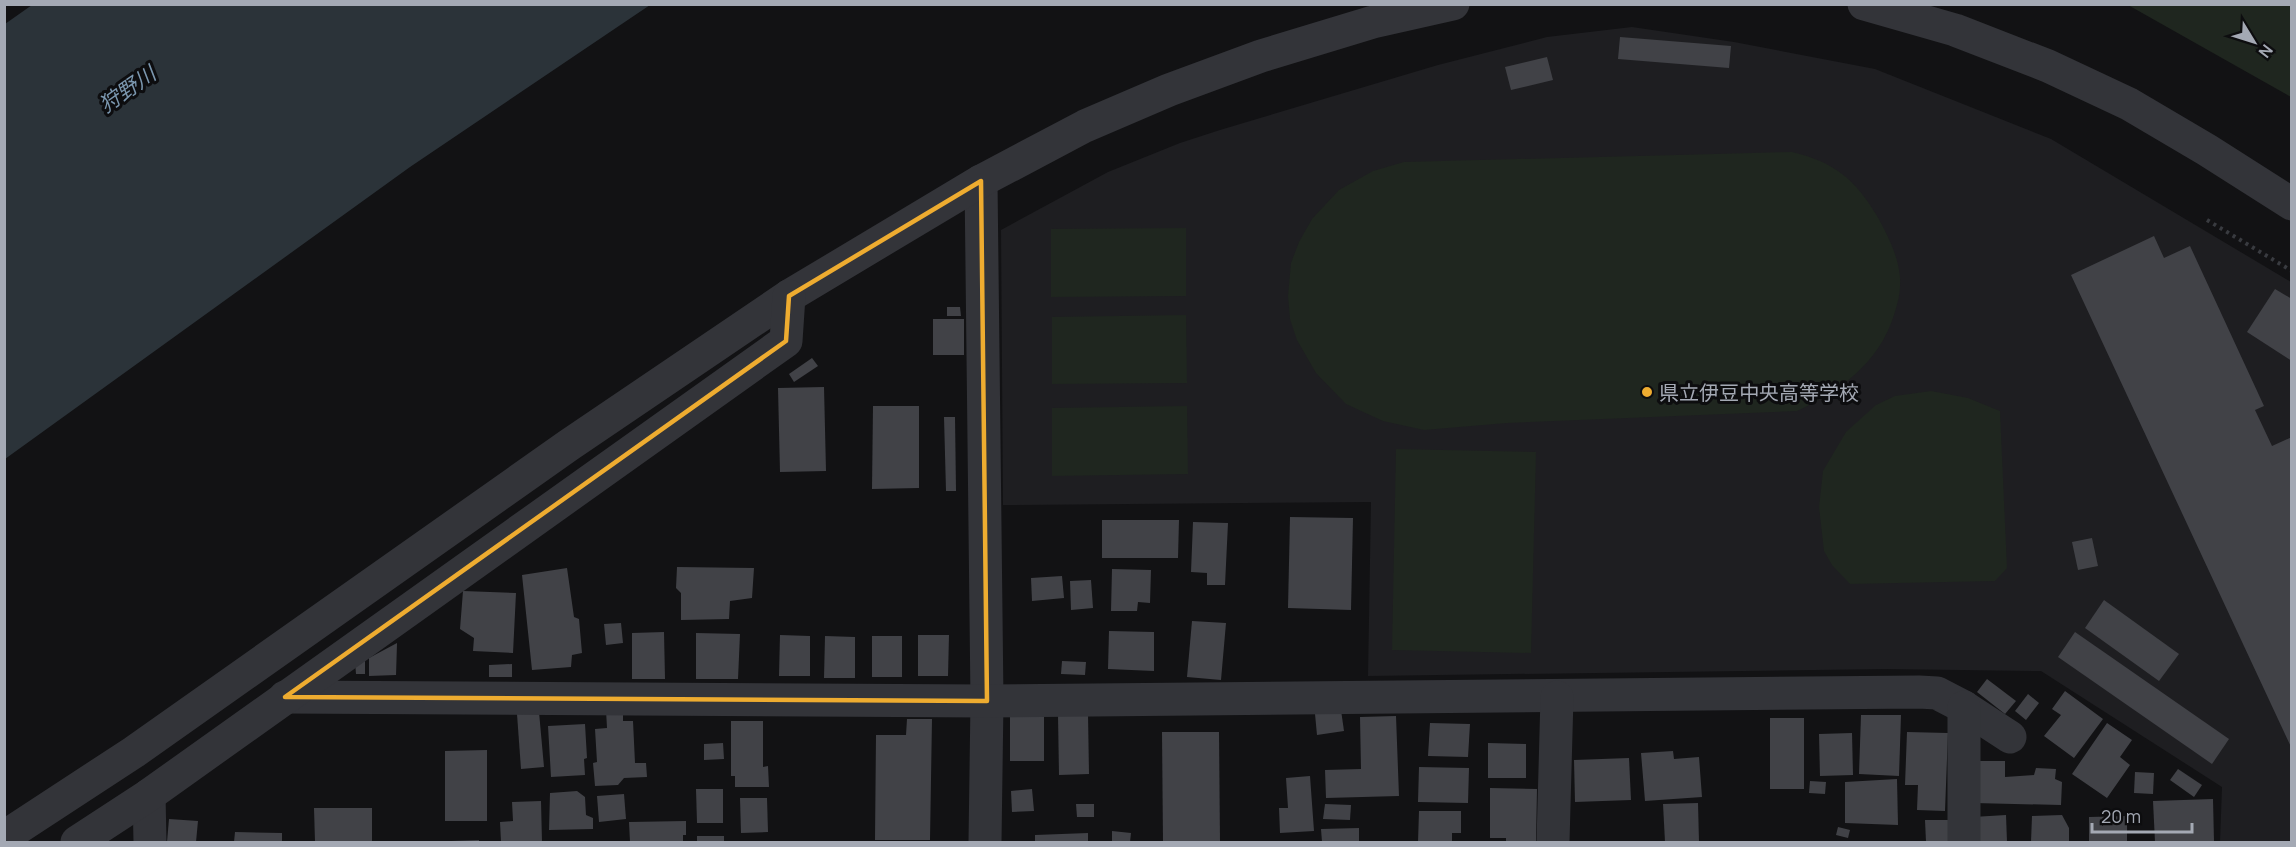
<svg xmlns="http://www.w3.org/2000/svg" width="2296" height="847" viewBox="0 0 2296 847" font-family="Manrope,'Noto Sans JP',sans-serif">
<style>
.built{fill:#1e1e21}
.green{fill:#1f261f}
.water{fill:#2b3339}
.building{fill:#414247}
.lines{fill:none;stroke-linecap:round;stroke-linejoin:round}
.path{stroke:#393b40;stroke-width:4;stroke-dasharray:3 4.5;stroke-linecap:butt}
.minor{stroke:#333439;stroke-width:33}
.marked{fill:none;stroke:#eeac30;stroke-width:4.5;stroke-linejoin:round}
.poi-dot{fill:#eeac30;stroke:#0d0d0f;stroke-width:2}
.labels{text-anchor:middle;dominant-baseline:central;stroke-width:6;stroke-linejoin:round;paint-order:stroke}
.poi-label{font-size:20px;fill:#a4a9b4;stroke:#0d0d0f;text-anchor:start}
.water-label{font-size:21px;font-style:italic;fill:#7b97af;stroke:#0d0d0f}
</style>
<rect width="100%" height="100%" fill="#121214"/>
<path class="built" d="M 1632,27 L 1734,42 L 1875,69 L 2051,139 L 2291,282 L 2291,842 L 2220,842 L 2222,787 L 2041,671 L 1886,669 L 1368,676 L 1371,502 L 1003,505 L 1001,230 L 1108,172 L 1180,143 L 1220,130 L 1438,65 L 1547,37 Z"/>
<g class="green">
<path d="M 2128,5 L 2291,5 L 2291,97 Z"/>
<path d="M 1792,152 C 1834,162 1855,179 1877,216 C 1886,232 1896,251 1899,270 C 1902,286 1899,300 1894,315 C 1879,363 1840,391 1797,411 L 1507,423 L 1424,430 L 1383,421 L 1346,404 L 1316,373 L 1297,340 L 1290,319 L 1288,296 L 1291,263 L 1299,242 L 1312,219 L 1339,190 L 1373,171 L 1404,162 Z"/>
<path d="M 1186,228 L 1186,296 L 1051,297 L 1051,229 Z"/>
<path d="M 1186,315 L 1187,383 L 1052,384 L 1052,317 Z"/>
<path d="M 1931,391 L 1968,398 L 2000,411 L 2007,568 L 1995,581 L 1850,584 L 1832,565 L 1824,551 L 1819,507 L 1823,471 L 1846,432 L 1876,405 L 1895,396 Z"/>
<path d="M 1187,406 L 1188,474 L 1052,476 L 1052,408 Z"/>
<path d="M 1396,449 L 1536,452 L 1531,653 L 1392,650 Z"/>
</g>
<path class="water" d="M 32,5 L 32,4 L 650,5 L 410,167 L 5,459 L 5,24 Z"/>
<g class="building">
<path d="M 1620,37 L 1731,46 L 1729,68 L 1618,59 Z"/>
<path d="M 1547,57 L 1553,80 L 1511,90 L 1505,67 Z"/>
<path d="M 2154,236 L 2164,258 L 2190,246 L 2264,406 L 2255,410 L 2272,446 L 2292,437 L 2292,749 L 2071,275 Z"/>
<path d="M 2275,289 L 2292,299 L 2292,361 L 2247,332 Z"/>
<path d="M 947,307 L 960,307 L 961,316 L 947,316 Z"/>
<rect x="933" y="319" width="31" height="36"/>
<path d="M 812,358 L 818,366 L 794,382 L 789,374 Z"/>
<path d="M 824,387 L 826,471 L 780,472 L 778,388 Z"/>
<path d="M 873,406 L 919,406 L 919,488 L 872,489 Z"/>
<path d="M 944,417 L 955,417 L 956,491 L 946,491 Z"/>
<path d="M 1290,517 L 1353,518 L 1351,610 L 1288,608 Z"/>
<path d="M 1102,520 L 1179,520 L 1178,558 L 1102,558 Z"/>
<path d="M 1193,522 L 1228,523 L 1225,585 L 1207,585 L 1207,573 L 1191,572 Z"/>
<path d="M 2092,538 L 2098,566 L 2078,570 L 2072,542 Z"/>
<path d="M 677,567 L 754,568 L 752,598 L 730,601 L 729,619 L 681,620 L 681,593 L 676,588 Z"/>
<path d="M 567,568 L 574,617 L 579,619 L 582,653 L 572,655 L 571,667 L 532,670 L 522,575 Z"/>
<path d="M 1112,569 L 1151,570 L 1150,603 L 1138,602 L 1137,611 L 1111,611 Z"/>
<path d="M 1062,576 L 1064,598 L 1032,601 L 1031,578 Z"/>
<path d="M 1091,580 L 1093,608 L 1071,610 L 1070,581 Z"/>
<path d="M 463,591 L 516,593 L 513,653 L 473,651 L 474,638 L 460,629 Z"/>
<path d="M 2104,600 L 2179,654 L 2159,681 L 2085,628 Z"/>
<path d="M 1192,621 L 1226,623 L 1221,680 L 1187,677 Z"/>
<path d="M 621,623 L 623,643 L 606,645 L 604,624 Z"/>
<path d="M 1109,631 L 1154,632 L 1154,671 L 1108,669 Z"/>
<path d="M 664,632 L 665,679 L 632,679 L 632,633 Z"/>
<path d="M 2075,632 L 2229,739 L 2212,764 L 2058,657 Z"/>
<path d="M 696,633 L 740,634 L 738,679 L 696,679 Z"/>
<path d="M 780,635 L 810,636 L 810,676 L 779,676 Z"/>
<path d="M 918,635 L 949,635 L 948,676 L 918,676 Z"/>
<path d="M 825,636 L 855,637 L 855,678 L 824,678 Z"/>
<rect x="872" y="636" width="30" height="41"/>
<path d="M 397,643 L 396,675 L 369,676 L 369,658 Z"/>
<path d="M 365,661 L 365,674 L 356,674 L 355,662 Z"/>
<path d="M 1062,661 L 1086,662 L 1085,675 L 1061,674 Z"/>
<path d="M 512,664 L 512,677 L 489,677 L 489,665 Z"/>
<path d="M 1987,679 L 2016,701 L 2005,714 L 1977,692 Z"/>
<path d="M 2065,691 L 2103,719 L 2074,758 L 2044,736 L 2061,715 L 2052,709 Z"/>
<path d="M 2028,694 L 2039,703 L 2026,720 L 2015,711 Z"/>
<path d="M 623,709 L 623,721 L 633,721 L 635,763 L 646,763 L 647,777 L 624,778 L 618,785 L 595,786 L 593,763 L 597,762 L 595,729 L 607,728 L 606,710 Z"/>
<path d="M 1341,710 L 1344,731 L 1317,735 L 1315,714 Z"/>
<path d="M 539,712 L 544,767 L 521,769 L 517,714 Z"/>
<rect x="1010" y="713" width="34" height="48"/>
<path d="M 1088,714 L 1089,774 L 1059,775 L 1058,715 Z"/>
<path d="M 1861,715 L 1901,715 L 1899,776 L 1859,774 Z"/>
<path d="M 1396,716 L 1399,796 L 1326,798 L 1325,770 L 1361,769 L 1360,717 Z"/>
<rect x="1770" y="718" width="34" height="71"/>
<path d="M 907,719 L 932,719 L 930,840 L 875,840 L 876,735 L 906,735 Z"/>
<path d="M 731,721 L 763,721 L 763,767 L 768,766 L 769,787 L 735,787 L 735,776 L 731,776 Z"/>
<path d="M 1430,723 L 1470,724 L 1468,757 L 1428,756 Z"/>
<path d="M 2107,723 L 2132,740 L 2120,757 L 2130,765 L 2107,798 L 2072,774 Z"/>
<path d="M 585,724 L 587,758 L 584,759 L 585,775 L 551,777 L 548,726 Z"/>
<path d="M 1162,732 L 1219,732 L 1220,842 L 1163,842 Z"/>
<path d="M 1907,732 L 1948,733 L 1945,811 L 1917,810 L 1918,785 L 1905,785 Z"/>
<path d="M 1852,733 L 1853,775 L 1820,776 L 1819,734 Z"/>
<path d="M 723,743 L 724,759 L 704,760 L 704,744 Z"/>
<path d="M 1488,743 L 1526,744 L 1526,778 L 1488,778 Z"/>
<path d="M 487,750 L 487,821 L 445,821 L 445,751 Z"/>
<path d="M 1673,751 L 1674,759 L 1699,757 L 1702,797 L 1645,801 L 1641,753 Z"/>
<path d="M 1629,758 L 1631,800 L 1575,802 L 1574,760 Z"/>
<path d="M 1976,761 L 2005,761 L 2005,777 L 2034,775 L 2036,768 L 2056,769 L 2055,779 L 2062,782 L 2061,805 L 1974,803 Z"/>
<path d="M 1419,767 L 1469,768 L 1468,803 L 1418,802 Z"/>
<path d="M 2178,769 L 2202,785 L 2194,797 L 2170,780 Z"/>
<path d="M 2135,772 L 2154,773 L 2153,794 L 2134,793 Z"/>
<path d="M 1310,776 L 1314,831 L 1280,833 L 1279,808 L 1288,808 L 1286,778 Z"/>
<path d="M 1897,779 L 1898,825 L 1845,823 L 1845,782 Z"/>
<path d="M 1810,781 L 1826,782 L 1825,794 L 1809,793 Z"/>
<path d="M 1490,788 L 1537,789 L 1536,842 L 1506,842 L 1506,838 L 1490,838 Z"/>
<path d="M 696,789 L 723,789 L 723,823 L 697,823 Z"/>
<path d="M 1032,789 L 1034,811 L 1012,812 L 1011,791 Z"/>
<path d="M 577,791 L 585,797 L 586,815 L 593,818 L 593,829 L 549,830 L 550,793 Z"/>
<path d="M 624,794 L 626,819 L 599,822 L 597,796 Z"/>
<path d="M 740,798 L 767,798 L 768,832 L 741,833 Z"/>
<path d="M 2213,799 L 2214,842 L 2155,842 L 2153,801 Z"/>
<path d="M 541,801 L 542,842 L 501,842 L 500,822 L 513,821 L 512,802 Z"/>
<path d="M 1698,803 L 1699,842 L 1665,842 L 1663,804 Z"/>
<path d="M 1076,804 L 1094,804 L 1094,817 L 1077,817 Z"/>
<path d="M 1325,804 L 1351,805 L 1350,820 L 1323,819 Z"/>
<path d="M 314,808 L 372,808 L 372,842 L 315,842 Z"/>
<path d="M 1419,811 L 1461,811 L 1461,833 L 1452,833 L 1452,842 L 1418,842 Z"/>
<path d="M 2006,815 L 2007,842 L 1974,842 L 1973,817 Z"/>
<path d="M 2062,815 L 2069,828 L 2069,842 L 2031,842 L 2032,816 Z"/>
<path d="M 2127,816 L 2127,842 L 2089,842 L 2089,817 Z"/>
<path d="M 169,819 L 198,821 L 196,842 L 167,842 Z"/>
<path d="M 1925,820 L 1951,820 L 1951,842 L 1926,842 Z"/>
<path d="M 686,821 L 686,835 L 683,835 L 683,842 L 630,842 L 629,822 Z"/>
<path d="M 1838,827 L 1850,830 L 1848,838 L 1836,835 Z"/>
<path d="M 1359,828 L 1359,842 L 1322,842 L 1321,829 Z"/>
<path d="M 1112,831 L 1131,833 L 1130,842 L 1112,842 Z"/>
<path d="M 235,832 L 282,833 L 282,842 L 234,842 Z"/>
<path d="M 1088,833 L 1088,842 L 1035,842 L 1035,835 Z"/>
<rect x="697" y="836" width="27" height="6"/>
<path d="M 479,840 L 479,842 L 451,842 L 451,841 Z"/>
</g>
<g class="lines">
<path class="path" d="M 2207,220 L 2292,271"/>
<g class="minor">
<path d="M 1864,4 L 1955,30 L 2048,66 L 2129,104 L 2207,150 L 2292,204"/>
<path d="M 981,181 L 987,701 L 985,842"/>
<path d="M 285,697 L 987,701 L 1919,692 L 1937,693 L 1964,707 L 2010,737"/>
<path d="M 149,795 L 150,842"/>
<path d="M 4,837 L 134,752 L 569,445 L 789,296 L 981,181 L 1085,126 L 1169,90 L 1261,56 L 1373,22 L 1453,4"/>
<path d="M 77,842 L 149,795 L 786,341 L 789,296"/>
<path d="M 1553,842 L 1557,697"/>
<path d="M 1964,842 L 1964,707"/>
</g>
</g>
<path class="marked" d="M 981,181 L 987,701 L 285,697 L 786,341 L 789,296 Z"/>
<circle class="poi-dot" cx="1647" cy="392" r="6"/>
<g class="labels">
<g class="poi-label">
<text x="1659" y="392">県立伊豆中央高等学校</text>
</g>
<g class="water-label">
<text transform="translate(127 89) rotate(-35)">狩野川</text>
</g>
</g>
<rect width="2296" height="847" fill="none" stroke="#a4a9b4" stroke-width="12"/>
<g transform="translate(2254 42) rotate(128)" stroke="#0d0d0f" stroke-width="4.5" paint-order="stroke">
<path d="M0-4.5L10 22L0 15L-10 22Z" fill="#a4a9b4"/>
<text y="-9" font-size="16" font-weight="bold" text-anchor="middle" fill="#a4a9b4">N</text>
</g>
<path d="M2092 823v9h100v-9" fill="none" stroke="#a4a9b4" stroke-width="3"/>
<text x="2101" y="823" font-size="18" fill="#a4a9b4" stroke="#0d0d0f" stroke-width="4.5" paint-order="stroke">20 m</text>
</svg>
